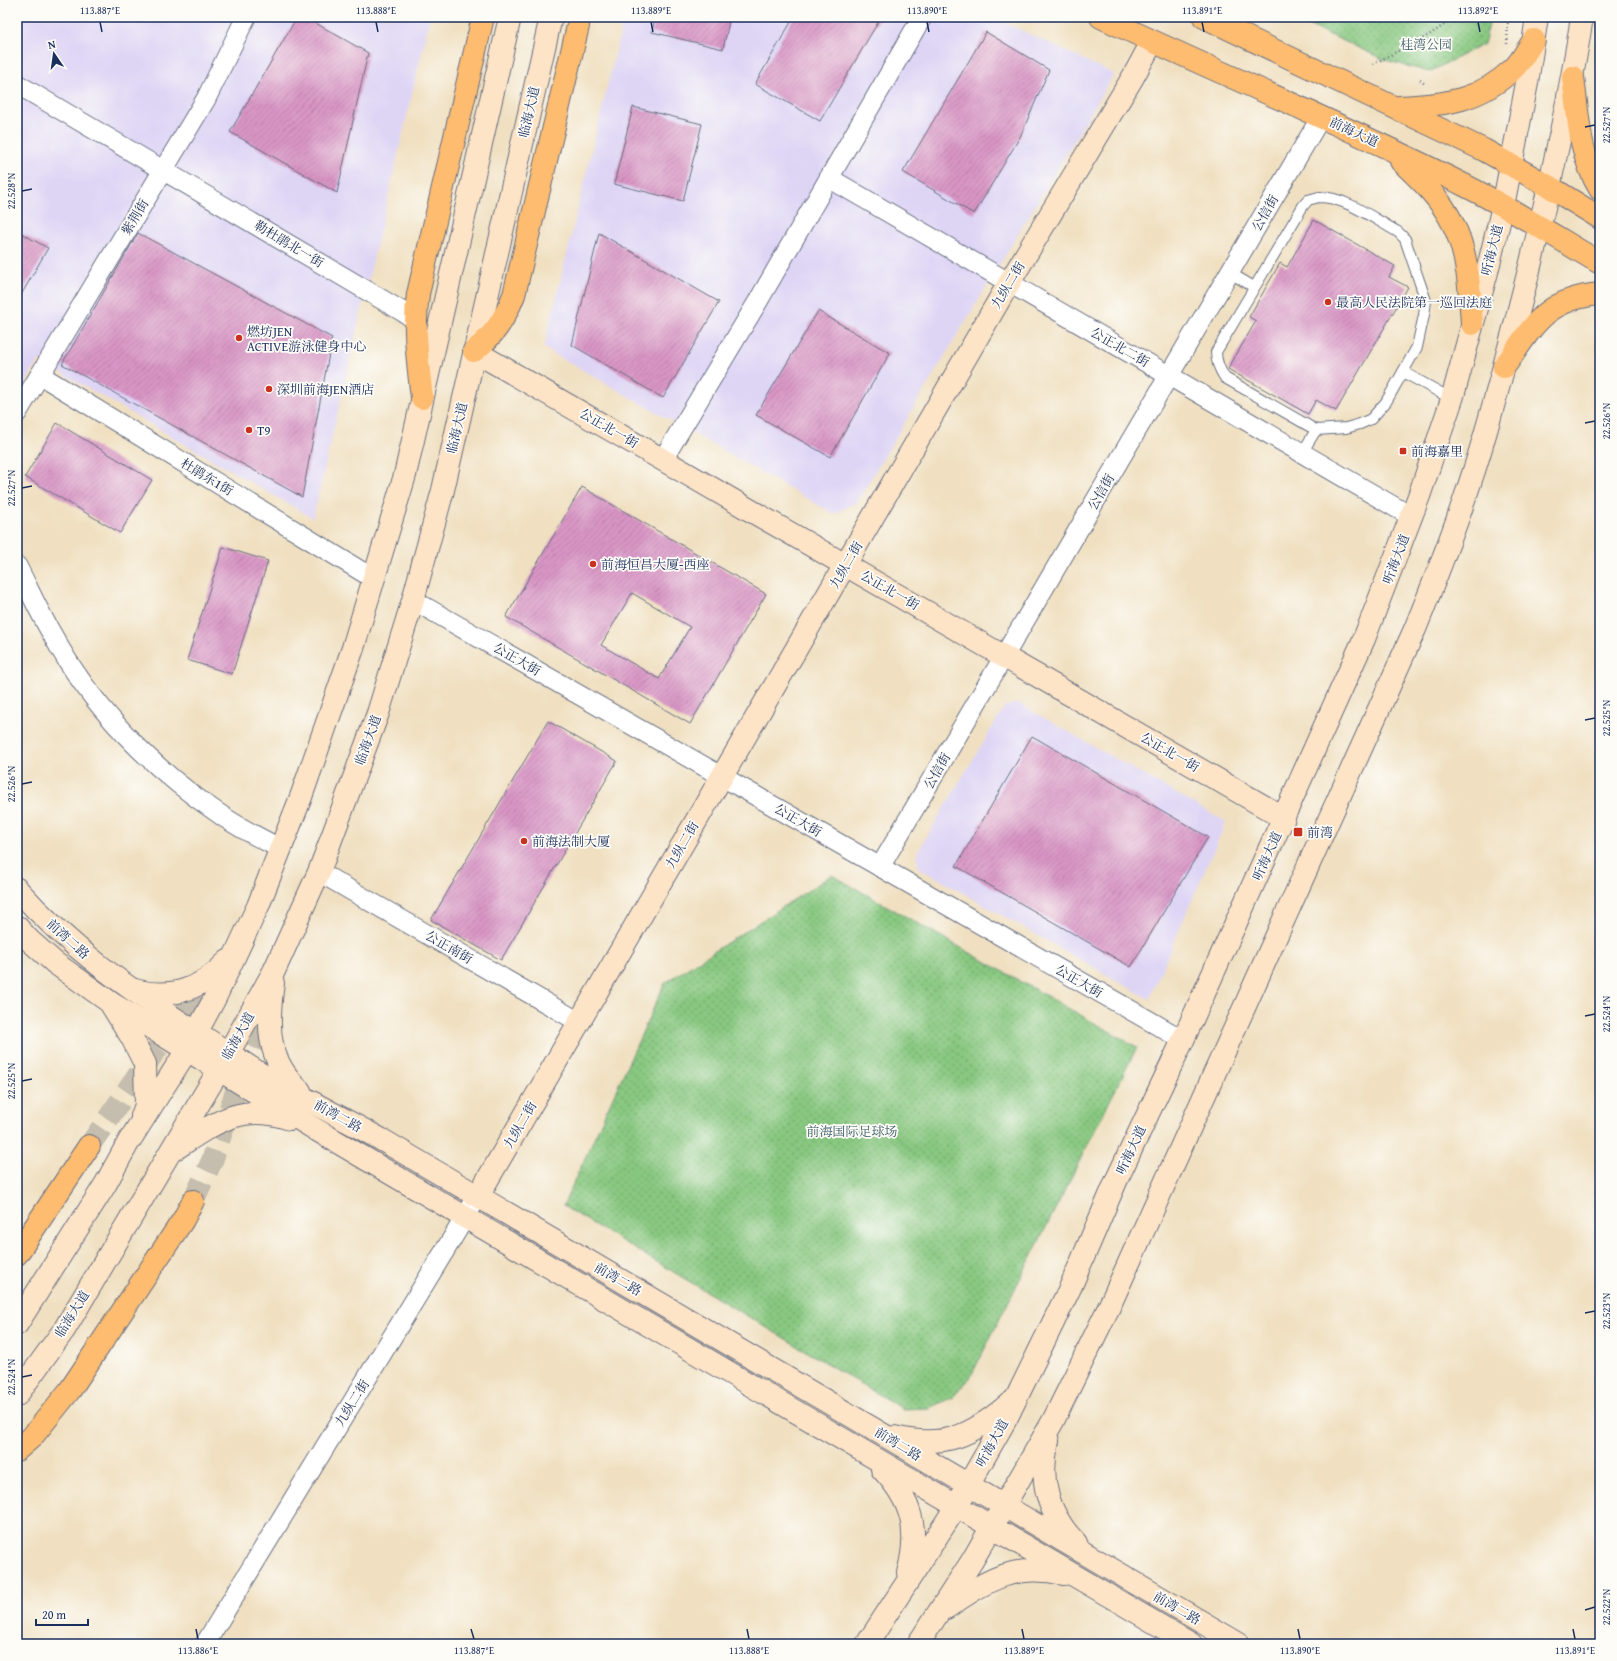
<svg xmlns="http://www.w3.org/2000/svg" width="1617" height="1661" viewBox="0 0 1617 1661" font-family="'Gentium Book Plus','Noto Serif SC',serif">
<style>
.built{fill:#ded5f5}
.park{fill:url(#park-dots);stroke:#527c6f}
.building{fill:url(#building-hatch);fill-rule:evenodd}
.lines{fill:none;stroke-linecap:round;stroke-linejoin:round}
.primary-tunnel{stroke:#c5bdad;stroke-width:22;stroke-dasharray:22 11;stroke-linecap:butt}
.lane-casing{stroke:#666d81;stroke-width:12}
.street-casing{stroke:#666d81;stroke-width:21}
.secondary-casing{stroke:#666d81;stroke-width:24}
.primary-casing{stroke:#666d81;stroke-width:24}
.path{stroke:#666d81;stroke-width:2.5;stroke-dasharray:1 3;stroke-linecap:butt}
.lane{stroke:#fff;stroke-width:10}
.street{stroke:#fff;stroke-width:19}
.secondary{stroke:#fee4c6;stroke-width:22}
.primary{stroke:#fdbc70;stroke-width:22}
.ticks{fill:none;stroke:#1b2f5e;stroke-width:1.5}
.poi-dot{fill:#c8321e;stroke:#fdfcf7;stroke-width:1.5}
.labels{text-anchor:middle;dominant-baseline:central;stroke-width:3.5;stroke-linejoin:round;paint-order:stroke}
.park-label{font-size:13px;fill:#3c5d68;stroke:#fdfcf7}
.street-label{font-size:13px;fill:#1b2f5e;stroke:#fdfcf7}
.poi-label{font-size:13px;fill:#1b2f5e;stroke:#fdfcf7;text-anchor:start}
.neatline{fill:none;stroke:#1b2f5e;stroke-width:1.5}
.ticks-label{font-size:10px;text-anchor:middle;fill:#1b2f5e}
</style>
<defs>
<pattern id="park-dots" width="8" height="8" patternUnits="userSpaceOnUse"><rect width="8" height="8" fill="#88c880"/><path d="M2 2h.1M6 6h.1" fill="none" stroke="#6ea36c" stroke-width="1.8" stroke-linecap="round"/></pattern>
<pattern id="building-hatch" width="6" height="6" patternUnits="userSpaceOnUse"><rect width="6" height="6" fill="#d995c5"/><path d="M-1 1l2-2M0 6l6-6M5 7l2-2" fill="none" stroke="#af7aa3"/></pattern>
</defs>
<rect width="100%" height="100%" fill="#fdfcf7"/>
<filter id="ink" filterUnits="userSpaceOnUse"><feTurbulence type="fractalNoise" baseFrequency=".025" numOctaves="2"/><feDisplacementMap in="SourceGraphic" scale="8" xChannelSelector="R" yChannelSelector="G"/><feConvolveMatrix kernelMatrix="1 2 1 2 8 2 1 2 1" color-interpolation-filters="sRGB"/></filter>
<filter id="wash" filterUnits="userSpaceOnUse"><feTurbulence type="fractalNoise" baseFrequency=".012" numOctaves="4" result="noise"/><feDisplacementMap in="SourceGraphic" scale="16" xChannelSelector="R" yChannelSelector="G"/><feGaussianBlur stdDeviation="0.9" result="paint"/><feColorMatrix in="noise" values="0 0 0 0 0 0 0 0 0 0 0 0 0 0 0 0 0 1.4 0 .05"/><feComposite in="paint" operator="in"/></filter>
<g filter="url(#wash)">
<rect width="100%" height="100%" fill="#f0e0c1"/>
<g class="built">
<path d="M 17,17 L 430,17 L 313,518 L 39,360 L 17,397 Z"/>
<path d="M 624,17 L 993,17 L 1114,74 L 857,502 L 834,514 L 544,348 Z"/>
<path d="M 1018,703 L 1226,822 L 1149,999 L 919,868 L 917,853 L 1005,706 Z"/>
</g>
<g class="park">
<path d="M 1291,17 L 1491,17 L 1484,44 L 1429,72 L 1385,60 Z"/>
<path d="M 832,875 L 1137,1047 L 970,1378 L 953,1397 L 929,1408 L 903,1409 L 563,1206 L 665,983 Z"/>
</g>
<g id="blocks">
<g class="building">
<path d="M 297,17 L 305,17 L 368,53 L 337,193 L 230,132 Z"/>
<path d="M 655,17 L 730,17 L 723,49 L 652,32 Z"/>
<path d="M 794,17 L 881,17 L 820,121 L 755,84 Z"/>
<path d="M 986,32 L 1049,70 L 1020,137 L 974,214 L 903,172 Z"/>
<path d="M 633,107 L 702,124 L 683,201 L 614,184 Z"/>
<path d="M 1314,220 L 1395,266 L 1389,277 L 1408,287 L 1336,411 L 1316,400 L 1308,414 L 1228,369 L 1256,321 L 1249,317 L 1280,263 L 1287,267 Z"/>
<path d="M 17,231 L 48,248 L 17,302 Z"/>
<path d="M 138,233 L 332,338 L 302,497 L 62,364 Z"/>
<path d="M 599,233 L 719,302 L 663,398 L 572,345 Z"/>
<path d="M 818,311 L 890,353 L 830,457 L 756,415 Z"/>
<path d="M 57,423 L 152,480 L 120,533 L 25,477 Z"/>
<path d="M 582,487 L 766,594 L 690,724 L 506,617 ZM 632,593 L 690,627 L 659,679 L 601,645 Z"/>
<path d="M 223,547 L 268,561 L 232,674 L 187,660 Z"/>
<path d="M 548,721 L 617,761 L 501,960 L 431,920 Z"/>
<path d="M 1032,736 L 1208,837 L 1131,967 L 956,866 Z"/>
</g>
</g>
</g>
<g filter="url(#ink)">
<use href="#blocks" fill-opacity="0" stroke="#666d81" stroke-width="1"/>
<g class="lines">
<g class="primary-tunnel">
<path d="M 89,1146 L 153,1054 L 184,1014 L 213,973"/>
<path d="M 193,1201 L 212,1161 L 243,1071 L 259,1036 L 270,1005"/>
</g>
<g class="lane-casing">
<g id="lane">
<path d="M 1319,197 C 1346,197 1374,219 1398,232 L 1405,239 L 1426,301 L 1424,315 L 1417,347 L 1386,402 L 1371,419 L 1360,424 L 1346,428 L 1316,430 L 1225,378 C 1219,369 1216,362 1216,352 L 1303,206 L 1308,200 Z"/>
<path d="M 1230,273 L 1254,287"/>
<path d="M 1403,372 L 1452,399"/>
<path d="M 1302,453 L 1316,430"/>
</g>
</g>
<g class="street-casing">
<g id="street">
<path d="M 17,84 L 415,319"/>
<path d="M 829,178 L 1412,517"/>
<path d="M 40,375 L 374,579"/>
<path d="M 17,413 L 206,99 L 246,17"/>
<path d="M 663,459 L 757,303 L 922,17"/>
<path d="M 17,566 C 29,589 39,612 52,634 C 90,705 151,768 218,813 C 237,827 260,838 281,849"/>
<path d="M 413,600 L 1183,1040"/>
<path d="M 880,867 L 1321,117"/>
<path d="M 319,872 L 579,1022"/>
<path d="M 205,1644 L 478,1196"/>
</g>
</g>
<g class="secondary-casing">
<g id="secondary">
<path d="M 474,351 L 1284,818"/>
<path d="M 17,889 C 71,949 127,988 194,1031 C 218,1046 241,1062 266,1077 C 305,1099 344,1119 384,1141 L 1239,1644"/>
<path d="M 17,927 L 29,940 L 55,963 L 111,1003 L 315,1129 L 1191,1644"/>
<path d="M 273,983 C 267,1026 266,1059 300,1091"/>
<path d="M 135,990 C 173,1000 201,989 228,961"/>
<path d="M 112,1006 L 132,1038 L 145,1064 L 146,1105 L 142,1116"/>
<path d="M 175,1149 C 215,1123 240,1102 290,1119"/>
<path d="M 478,1196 L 1009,283 L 1133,77 L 1152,42"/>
<path d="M 17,1324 L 105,1185 L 128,1143 L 187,1050 L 215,998 L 258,906 L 301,797 L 353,648 L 405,475 L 510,17"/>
<path d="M 17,1395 L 64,1330 L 219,1070 L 274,971 L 319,872 L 378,713 L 413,600 L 443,490 L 551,17"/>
<path d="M 894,1437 C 944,1449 972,1436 1010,1403"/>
<path d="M 1048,1441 C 1038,1479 1048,1515 1076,1543"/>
<path d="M 882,1469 C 912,1501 920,1530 908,1573"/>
<path d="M 946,1608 C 986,1581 1014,1562 1064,1574"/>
<path d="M 867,1644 L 956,1507 L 1007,1417 L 1070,1288 L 1117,1179 L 1183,1040 L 1364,639 L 1419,496 L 1452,399 L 1487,272 L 1503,206 L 1527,83 L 1537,17"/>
<path d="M 918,1644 L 972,1561 L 1053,1421 L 1109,1307 L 1415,629 C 1438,573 1460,516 1478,458 C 1497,396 1513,333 1529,270 C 1550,186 1569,103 1582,17"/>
</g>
</g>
<g class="primary-casing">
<g id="primary">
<path d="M 1101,17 C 1222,75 1346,125 1466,186 C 1512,209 1556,237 1600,263"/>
<path d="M 1204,17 L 1484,150 L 1550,187 L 1600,218"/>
<path d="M 1573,77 C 1578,115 1579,155 1600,189"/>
<path d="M 1400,107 C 1445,105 1480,101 1514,68 C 1522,61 1527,49 1534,40"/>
<path d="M 1401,161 C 1421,180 1441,199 1453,224 C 1468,253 1470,292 1472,324"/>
<path d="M 474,351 C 495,334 504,320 514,295 L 578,26"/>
<path d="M 1504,367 C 1534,325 1545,299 1600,294"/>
<path d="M 422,398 C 418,363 413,329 418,294 L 483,17"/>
<path d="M 17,1254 L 89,1146"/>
<path d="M 17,1450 L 32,1437 L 70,1390 L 183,1220 L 193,1201"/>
</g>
</g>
<g class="path">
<path d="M 1507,44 L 1508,17"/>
<path d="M 1373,64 L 1429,35 L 1444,25 L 1449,17"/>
<path d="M 1420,80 L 1426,85"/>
</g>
<use href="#lane" class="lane"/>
<use href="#street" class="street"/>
<use href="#secondary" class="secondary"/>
<use href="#primary" class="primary"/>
</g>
</g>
<path class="ticks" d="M 100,22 L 102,32M 376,22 L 378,32M 651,22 L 653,32M 927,22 L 929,32M 1202,22 L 1204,32M 1478,22 L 1480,32M 1585,127 L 1595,125M 22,191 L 32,189M 1585,423 L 1595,421M 22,488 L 32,486M 1585,720 L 1595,718M 22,784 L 32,782M 1585,1016 L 1595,1014M 22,1081 L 32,1079M 1585,1313 L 1595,1311M 22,1377 L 32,1375M 1585,1610 L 1595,1607M 196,1629 L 198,1639M 471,1629 L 474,1639M 747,1629 L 749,1639M 1022,1629 L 1024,1639M 1298,1629 L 1300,1639M 1573,1629 L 1575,1639"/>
<g class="poi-dot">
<circle cx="1328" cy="302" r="4"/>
<circle cx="239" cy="338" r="4"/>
<circle cx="269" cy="389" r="4"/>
<circle cx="249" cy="430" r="4"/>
<rect x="1399" y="447" width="8" height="8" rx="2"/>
<circle cx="593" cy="564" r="4"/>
<rect x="1293" y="827" width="10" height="10" rx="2"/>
<circle cx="524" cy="841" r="4"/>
</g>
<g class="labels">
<g class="park-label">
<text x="1426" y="44">桂湾公园</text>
<text x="852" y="1131">前海国际足球场</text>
</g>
<g class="street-label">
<text transform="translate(529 112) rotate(-77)">临海大道</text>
<text transform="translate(1354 132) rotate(25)">前海大道</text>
<text transform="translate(1265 213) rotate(-60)">公信街</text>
<text transform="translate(135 217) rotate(-59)">紫荆街</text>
<text transform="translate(289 244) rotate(31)">勒杜鹃北一街</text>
<text transform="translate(1492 250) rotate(-76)">听海大道</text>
<text transform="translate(1008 285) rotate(-59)">九纵二街</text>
<text transform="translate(1120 347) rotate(30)">公正北二街</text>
<text transform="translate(457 428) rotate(-77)">临海大道</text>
<text transform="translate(609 428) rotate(30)">公正北一街</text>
<text transform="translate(207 477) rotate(31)">杜鹃东1街</text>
<text transform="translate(1101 492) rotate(-60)">公信街</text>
<text transform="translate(1396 559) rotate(-69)">听海大道</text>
<text transform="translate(846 565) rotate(-60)">九纵二街</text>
<text transform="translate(890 590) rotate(30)">公正北一街</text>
<text transform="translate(517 659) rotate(30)">公正大街</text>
<text transform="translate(368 740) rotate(-70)">临海大道</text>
<text transform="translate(1170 752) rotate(30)">公正北一街</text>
<text transform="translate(937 771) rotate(-60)">公信街</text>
<text transform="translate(798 820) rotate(30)">公正大街</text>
<text transform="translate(682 845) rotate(-60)">九纵二街</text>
<text transform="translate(1267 856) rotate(-66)">听海大道</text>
<text transform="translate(68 939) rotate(42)">前湾二路</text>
<text transform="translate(449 947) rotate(30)">公正南街</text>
<text transform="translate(1079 981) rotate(30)">公正大街</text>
<text transform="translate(238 1036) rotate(-61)">临海大道</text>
<text transform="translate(338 1116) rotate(29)">前湾二路</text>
<text transform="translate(520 1125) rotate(-60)">九纵二街</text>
<text transform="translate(1131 1150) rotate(-65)">听海大道</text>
<text transform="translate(618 1279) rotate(30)">前湾二路</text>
<text transform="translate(72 1314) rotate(-58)">临海大道</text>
<text transform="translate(352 1403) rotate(-58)">九纵二街</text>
<text transform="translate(992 1443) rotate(-61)">听海大道</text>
<text transform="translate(898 1444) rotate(31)">前湾二路</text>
<text transform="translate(1177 1608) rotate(30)">前湾二路</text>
</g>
<g class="poi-label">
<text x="1336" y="302">最高人民法院第一巡回法庭</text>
<text x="247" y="331">燃坊JEN<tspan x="247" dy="15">ACTIVE游泳健身中心</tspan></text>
<text x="277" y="389">深圳前海JEN酒店</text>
<text x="257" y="430">T9</text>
<text x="1411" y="451">前海嘉里</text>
<text x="601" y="564">前海恒昌大厦-西座</text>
<text x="1307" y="832">前湾</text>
<text x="532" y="841">前海法制大厦</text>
</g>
</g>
<rect width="1617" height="1661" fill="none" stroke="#fdfcf7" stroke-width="44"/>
<g transform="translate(54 54) rotate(347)" stroke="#fdfcf7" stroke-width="3" paint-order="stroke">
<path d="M0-3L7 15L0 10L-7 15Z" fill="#1b2f5e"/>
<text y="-6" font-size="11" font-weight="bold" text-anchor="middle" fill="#1b2f5e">N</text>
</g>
<path d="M36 1619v6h52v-6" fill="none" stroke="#1b2f5e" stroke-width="2"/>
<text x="42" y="1619" font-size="12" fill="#1b2f5e" stroke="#fdfcf7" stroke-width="3" paint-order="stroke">20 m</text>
<rect x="22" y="22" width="1573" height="1617" class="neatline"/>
<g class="ticks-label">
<text x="100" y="14">113.887°E</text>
<text x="376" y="14">113.888°E</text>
<text x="651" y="14">113.889°E</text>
<text x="927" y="14">113.890°E</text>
<text x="1202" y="14">113.891°E</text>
<text x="1478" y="14">113.892°E</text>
<text transform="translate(1606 125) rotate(-90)" y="4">22.527°N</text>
<text transform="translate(11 191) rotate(-90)" y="4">22.528°N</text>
<text transform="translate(1606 421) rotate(-90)" y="4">22.526°N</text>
<text transform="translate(11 488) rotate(-90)" y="4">22.527°N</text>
<text transform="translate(1606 718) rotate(-90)" y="4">22.525°N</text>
<text transform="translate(11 784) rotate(-90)" y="4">22.526°N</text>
<text transform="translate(1606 1014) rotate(-90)" y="4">22.524°N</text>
<text transform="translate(11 1081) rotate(-90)" y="4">22.525°N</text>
<text transform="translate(1606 1311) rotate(-90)" y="4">22.523°N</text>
<text transform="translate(11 1377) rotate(-90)" y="4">22.524°N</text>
<text transform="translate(1606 1607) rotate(-90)" y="4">22.522°N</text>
<text x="198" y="1654">113.886°E</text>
<text x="474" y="1654">113.887°E</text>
<text x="749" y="1654">113.888°E</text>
<text x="1024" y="1654">113.889°E</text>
<text x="1300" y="1654">113.890°E</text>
<text x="1575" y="1654">113.891°E</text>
</g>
</svg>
